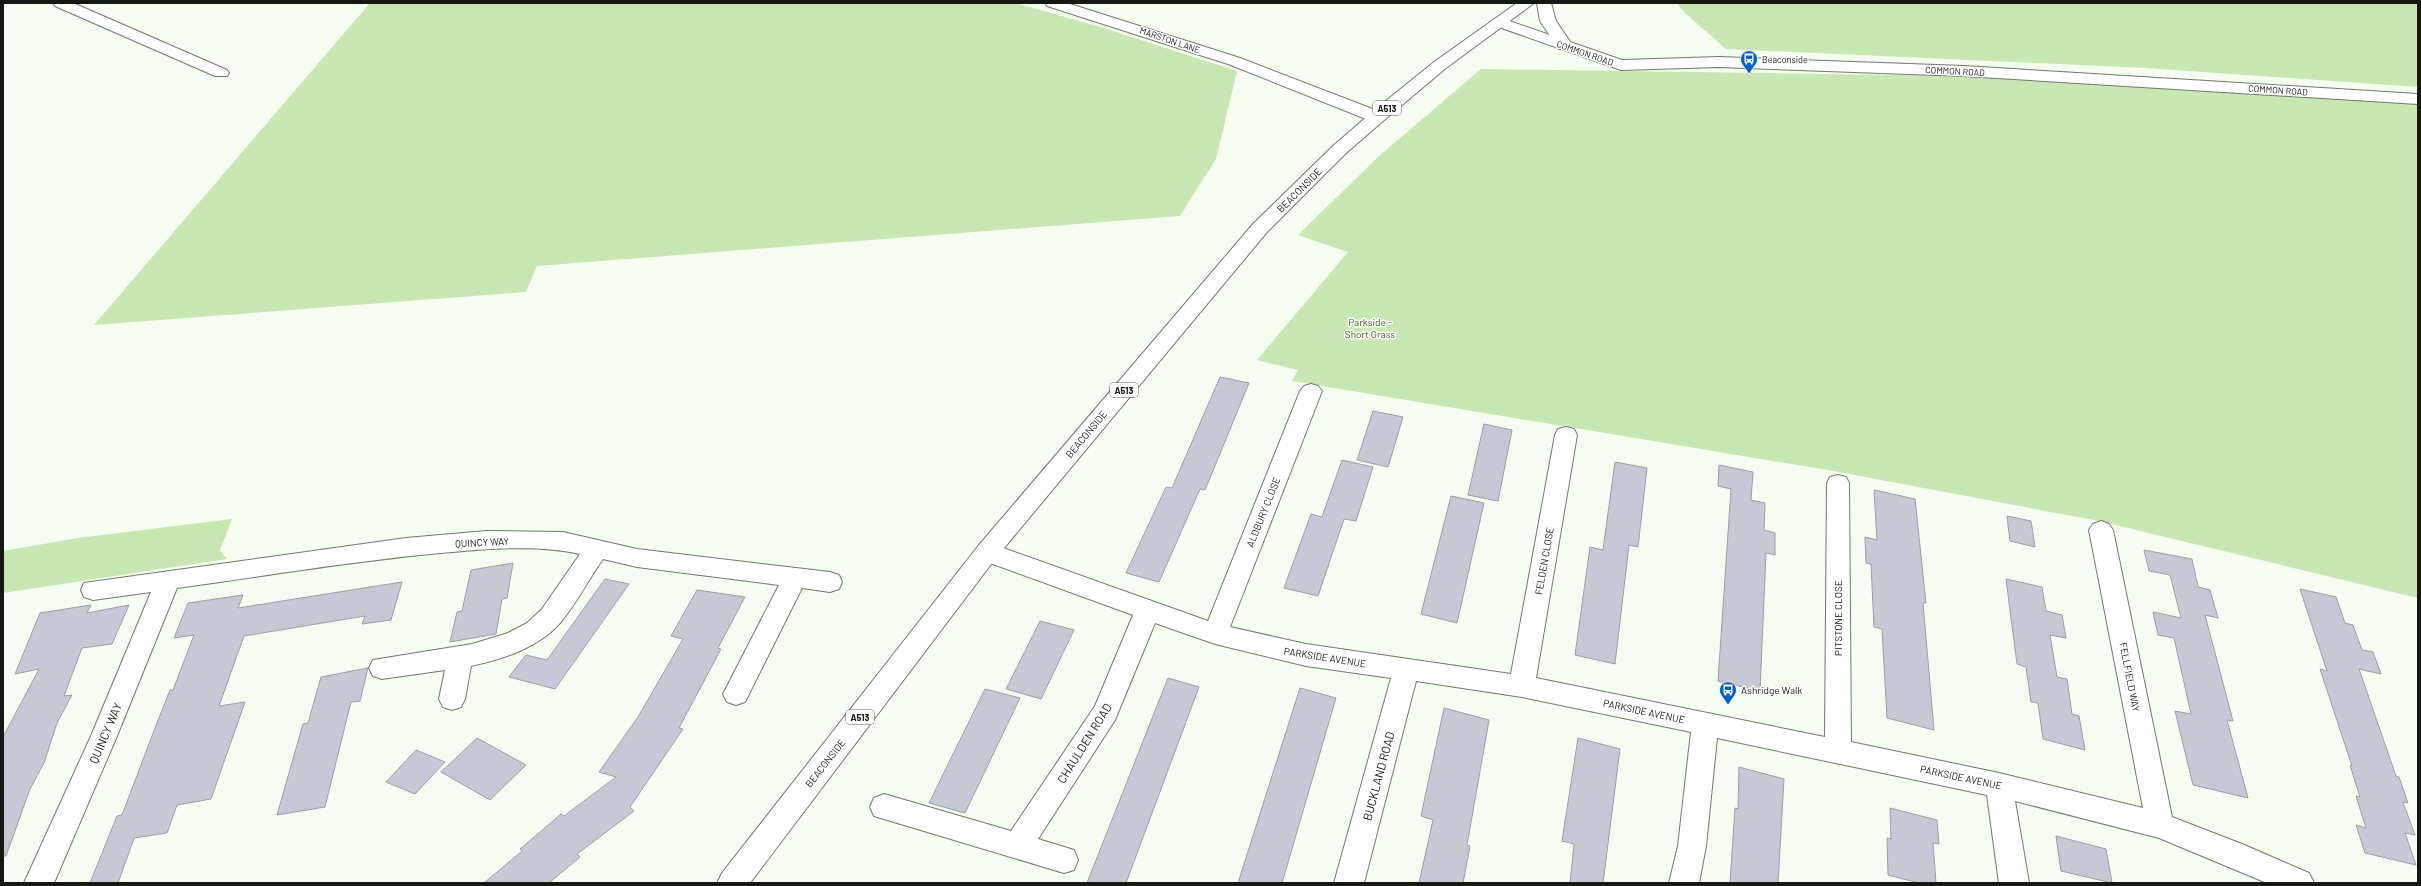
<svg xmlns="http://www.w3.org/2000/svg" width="2421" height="886" viewBox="0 0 2421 886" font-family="Barlow,sans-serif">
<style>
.green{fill:#c8e7b3}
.building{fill:#c3cad5;stroke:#979ea8}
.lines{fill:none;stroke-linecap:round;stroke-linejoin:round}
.street-casing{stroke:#72786e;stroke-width:2}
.secondary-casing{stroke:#72786e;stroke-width:2}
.highway-casing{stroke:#72786e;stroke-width:2}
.street{fill:#fff;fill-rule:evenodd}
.secondary{fill:#fff;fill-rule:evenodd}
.highway{fill:#fff;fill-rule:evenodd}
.labels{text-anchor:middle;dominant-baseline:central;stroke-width:3;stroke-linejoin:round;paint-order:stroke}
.far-street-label{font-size:9px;fill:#151713;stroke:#fff}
.far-poi-label{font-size:9px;fill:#151713;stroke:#fff;text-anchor:start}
.shield{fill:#fff;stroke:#5b5d5a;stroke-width:1}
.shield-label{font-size:9px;font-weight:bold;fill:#151713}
.street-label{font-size:10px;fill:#151713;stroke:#fff}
.park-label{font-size:10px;fill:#355b08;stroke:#fff}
.poi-label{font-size:10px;fill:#151713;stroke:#fff;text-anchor:start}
.near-street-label{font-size:12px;fill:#151713;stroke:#fff}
</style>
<rect width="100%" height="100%" fill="#f6fdf1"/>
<g class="green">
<path d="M 370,3 L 1016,3 L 1104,28 L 1237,71 L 1216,159 L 1180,216 L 537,266 L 526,292 L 94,325 Z"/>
<path d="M 1677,3 L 2418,3 L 2418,87 L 2146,68 L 1726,49 L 1685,13 Z"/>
<path d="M 1481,69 L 1966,76 L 2418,104 L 2418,598 L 2099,521 L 1833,471 L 1292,381 L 1298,370 L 1257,360 L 1348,252 L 1298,235 L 1379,156 Z"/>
<path d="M 232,519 L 220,550 L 227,559 L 3,593 L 3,551 L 78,538 Z"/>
</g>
<g class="building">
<path d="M 1220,377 L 1249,383 L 1205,490 L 1200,489 L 1159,582 L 1126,573 L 1166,487 L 1172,488 Z"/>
<path d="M 1373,411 L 1403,417 L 1388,467 L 1357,460 Z"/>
<path d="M 1484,424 L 1512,430 L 1498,501 L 1468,495 Z"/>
<path d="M 1342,460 L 1373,467 L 1356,521 L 1344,519 L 1318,596 L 1284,588 L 1311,514 L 1322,517 Z"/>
<path d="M 1615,462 L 1647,468 L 1638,547 L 1629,545 L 1615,664 L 1575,655 L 1590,547 L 1603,550 Z"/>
<path d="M 1719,465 L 1753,472 L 1751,500 L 1765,503 L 1764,530 L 1775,533 L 1775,555 L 1766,553 L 1760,691 L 1718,681 L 1731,489 L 1718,486 Z"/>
<path d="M 1874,490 L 1915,499 L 1926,603 L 1923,603 L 1934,730 L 1887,718 L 1882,629 L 1874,627 L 1871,564 L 1866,563 L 1865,537 L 1877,540 Z"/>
<path d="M 1451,496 L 1484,503 L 1457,623 L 1421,614 Z"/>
<path d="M 2007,516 L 2031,521 L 2035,547 L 2010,541 Z"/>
<path d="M 2144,550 L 2192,559 L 2198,587 L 2210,590 L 2218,618 L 2205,615 L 2233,721 L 2227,720 L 2248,798 L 2193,785 L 2175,711 L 2191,714 L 2174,638 L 2158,635 L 2153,612 L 2181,618 L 2170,575 L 2149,571 Z"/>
<path d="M 513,563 L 507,598 L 502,599 L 496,634 L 450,642 L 457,612 L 462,611 L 471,570 Z"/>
<path d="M 605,579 L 629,584 L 555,689 L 509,677 L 526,655 L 547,660 Z"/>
<path d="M 2006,579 L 2042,587 L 2046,611 L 2062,615 L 2066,638 L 2050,635 L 2057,677 L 2067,679 L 2072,714 L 2079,716 L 2085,750 L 2043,739 L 2038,703 L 2031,702 L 2026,667 L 2017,664 Z"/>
<path d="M 402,582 L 391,620 L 362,624 L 365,616 L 244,636 L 219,706 L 245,702 L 211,799 L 177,805 L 167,833 L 134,838 L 118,883 L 90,883 L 117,816 L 122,815 L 155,728 L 170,690 L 173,690 L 194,635 L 174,638 L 188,603 L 243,595 L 238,608 Z"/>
<path d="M 2300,589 L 2336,597 L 2345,623 L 2353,625 L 2362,650 L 2373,652 L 2381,674 L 2359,669 L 2396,776 L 2399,777 L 2408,803 L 2403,802 L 2415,835 L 2405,833 L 2416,865 L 2365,853 L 2356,825 L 2366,828 L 2356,796 L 2360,797 L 2350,765 L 2352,766 L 2320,669 L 2327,671 Z"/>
<path d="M 697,590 L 745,597 L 718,648 L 721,649 L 679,728 L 683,729 L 630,807 L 634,811 L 577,854 L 580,857 L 549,883 L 484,883 L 522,851 L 520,849 L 561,814 L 564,816 L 616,777 L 599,772 L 638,717 L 683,639 L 671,636 Z"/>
<path d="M 91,605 L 87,613 L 129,605 L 112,644 L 82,648 L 64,696 L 72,695 L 57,723 L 44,763 L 30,789 L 6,856 L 3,856 L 3,737 L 39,669 L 15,674 L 40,613 Z"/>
<path d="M 1040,621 L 1074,630 L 1041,699 L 1006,689 Z"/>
<path d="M 368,668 L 360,701 L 351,702 L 325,807 L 277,815 L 303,724 L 308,723 L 321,677 Z"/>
<path d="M 1168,678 L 1199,687 L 1126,883 L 1087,883 Z"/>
<path d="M 1300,688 L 1336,698 L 1282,883 L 1238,883 Z"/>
<path d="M 985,689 L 1020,698 L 965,813 L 929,803 Z"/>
<path d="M 1444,708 L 1489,720 L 1467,845 L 1470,846 L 1463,883 L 1419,883 L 1433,820 L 1421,816 Z"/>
<path d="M 477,738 L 526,765 L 490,800 L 441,772 Z"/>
<path d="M 1578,738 L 1620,749 L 1603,883 L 1570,883 L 1574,844 L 1562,841 Z"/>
<path d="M 416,750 L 445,762 L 415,794 L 386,782 Z"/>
<path d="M 1739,767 L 1784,779 L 1778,883 L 1730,883 L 1735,808 L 1738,809 Z"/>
<path d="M 1890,808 L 1937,820 L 1939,844 L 1933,843 L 1936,883 L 1919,883 L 1888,875 L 1887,838 L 1891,839 Z"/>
<path d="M 2056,836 L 2106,849 L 2112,883 L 2061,871 Z"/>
</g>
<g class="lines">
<g class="street-casing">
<g id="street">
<path d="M 53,3 L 73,3 L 227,70 L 229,73 L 227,76 L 215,76 L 55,6 Z"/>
<path d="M 1045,3 L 1067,3 L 1240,58 L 1383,113 L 1385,117 L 1383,121 L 1371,121 L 1228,64 L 1047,6 Z"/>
<path d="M 1311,384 L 1318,386 L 1322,391 L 1230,627 L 1306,644 L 1511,674 L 1555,435 L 1558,429 L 1566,427 L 1574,429 L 1577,435 L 1536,678 L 1825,737 L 1827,483 L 1830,477 L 1838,475 L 1846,477 L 1849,483 L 1851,742 L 1999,773 L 2143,808 L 2089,530 L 2093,524 L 2101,521 L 2109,524 L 2113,530 L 2172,817 L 2242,844 L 2309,873 L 2314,883 L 2267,883 L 2159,838 L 2015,801 L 2029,883 L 1999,883 L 1987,795 L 1717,738 L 1706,846 L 1699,883 L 1669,883 L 1678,846 L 1691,732 L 1522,697 L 1416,681 L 1364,883 L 1334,883 L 1391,678 L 1306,666 L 1215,644 L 1155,623 L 1115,720 L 1038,839 L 1074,850 L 1078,860 L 1074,870 L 1064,873 L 874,816 L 870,807 L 874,798 L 884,794 L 1011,831 L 1095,706 L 1133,615 L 979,559 L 975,552 L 979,545 L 987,543 L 995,545 L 1208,621 L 1300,391 L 1304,386 Z"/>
<path d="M 486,531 L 563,532 L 637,549 L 830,572 L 839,575 L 842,582 L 839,589 L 830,592 L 802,588 L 745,702 L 736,705 L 727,702 L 723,694 L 779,585 L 637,567 L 603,559 C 588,580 577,603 560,623 C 538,648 503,659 471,666 L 465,699 L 461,707 L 452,710 L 443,707 L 439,699 L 445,670 L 382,679 L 373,676 L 369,668 L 373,660 L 472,644 L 508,633 L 527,623 L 542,609 L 580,554 C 536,544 486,549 441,553 C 353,561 265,576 177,588 L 117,736 L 54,883 L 24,883 L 91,736 L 151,592 L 93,600 L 84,597 L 81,590 L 84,583 L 406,538 Z"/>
</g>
</g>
<g class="secondary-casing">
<path id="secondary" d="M 1498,17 L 1622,60 L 1719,57 L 1964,66 L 2418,94 L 2418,104 L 1964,76 L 1719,67 L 1621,70 L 1493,25 L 1490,22 Z"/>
</g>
<g class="highway-casing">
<g id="highway">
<path d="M 1517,3 L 1534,3 L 1446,68 L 1383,121 L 1345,154 L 1267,232 L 995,559 L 750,883 L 717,883 L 722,873 L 979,545 L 1253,224 L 1333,146 L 1371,113 L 1434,62 Z"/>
<path d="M 1537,3 L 1551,3 L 1556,21 L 1573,46 L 1571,49 L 1559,49 L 1540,21 Z"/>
</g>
</g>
<use href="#street" class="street"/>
<use href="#secondary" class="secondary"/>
<use href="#highway" class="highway"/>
</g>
<defs>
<g id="bus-pin" transform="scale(0.9)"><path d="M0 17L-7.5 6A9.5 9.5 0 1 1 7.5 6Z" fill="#0161ca" stroke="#fff"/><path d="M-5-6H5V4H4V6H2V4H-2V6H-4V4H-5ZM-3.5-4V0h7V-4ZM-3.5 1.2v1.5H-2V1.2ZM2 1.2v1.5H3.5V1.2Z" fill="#fff"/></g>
</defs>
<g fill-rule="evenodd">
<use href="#bus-pin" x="1749" y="59"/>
<use href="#bus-pin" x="1728" y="690"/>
</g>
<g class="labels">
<g class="far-street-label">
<text transform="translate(1170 40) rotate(19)">MARSTON LANE</text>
<text transform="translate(1585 53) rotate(19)">COMMON ROAD</text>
<text transform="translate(1955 71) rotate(3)">COMMON ROAD</text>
<text transform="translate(2278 90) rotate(4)">COMMON ROAD</text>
</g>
<g class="far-poi-label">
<text x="1762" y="59">Beaconside</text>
</g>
<g class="shield">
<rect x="1373" y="101" width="28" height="14" rx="3"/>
<rect x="1110" y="383" width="28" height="14" rx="3"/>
<rect x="846" y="710" width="28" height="14" rx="3"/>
</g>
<g class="shield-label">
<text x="1387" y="108">A513</text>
<text x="1124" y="390">A513</text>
<text x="860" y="717">A513</text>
</g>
<g class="street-label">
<text transform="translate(1299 190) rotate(-45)">BEACONSIDE</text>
<text transform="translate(1086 434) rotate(-50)">BEACONSIDE</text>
<text transform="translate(1263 512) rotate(-68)">ALDBURY CLOSE</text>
<text transform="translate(482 542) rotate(-3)">QUINCY WAY</text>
<text transform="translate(1544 561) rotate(-80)">FELDEN CLOSE</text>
<text transform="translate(1838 618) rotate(-90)">PITSTONE CLOSE</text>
<text transform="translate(1325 657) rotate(9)">PARKSIDE AVENUE</text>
<text transform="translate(2130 677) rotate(79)">FELLFIELD WAY</text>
<text transform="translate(1644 711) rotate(12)">PARKSIDE AVENUE</text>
<text transform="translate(825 763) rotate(-52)">BEACONSIDE</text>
<text transform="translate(1961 777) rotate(12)">PARKSIDE AVENUE</text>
</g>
<g class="park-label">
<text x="1370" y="322">Parkside -<tspan x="1370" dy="12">Short Grass</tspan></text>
</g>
<g class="poi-label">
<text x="1741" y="690">Ashridge Walk</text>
</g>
<g class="near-street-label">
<text transform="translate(105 733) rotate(-67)">QUINCY WAY</text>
<text transform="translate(1084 743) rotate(-58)">CHAULDEN ROAD</text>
<text transform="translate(1378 776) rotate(-75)">BUCKLAND ROAD</text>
</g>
</g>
<rect width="2421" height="886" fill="none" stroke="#151713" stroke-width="8"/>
</svg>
